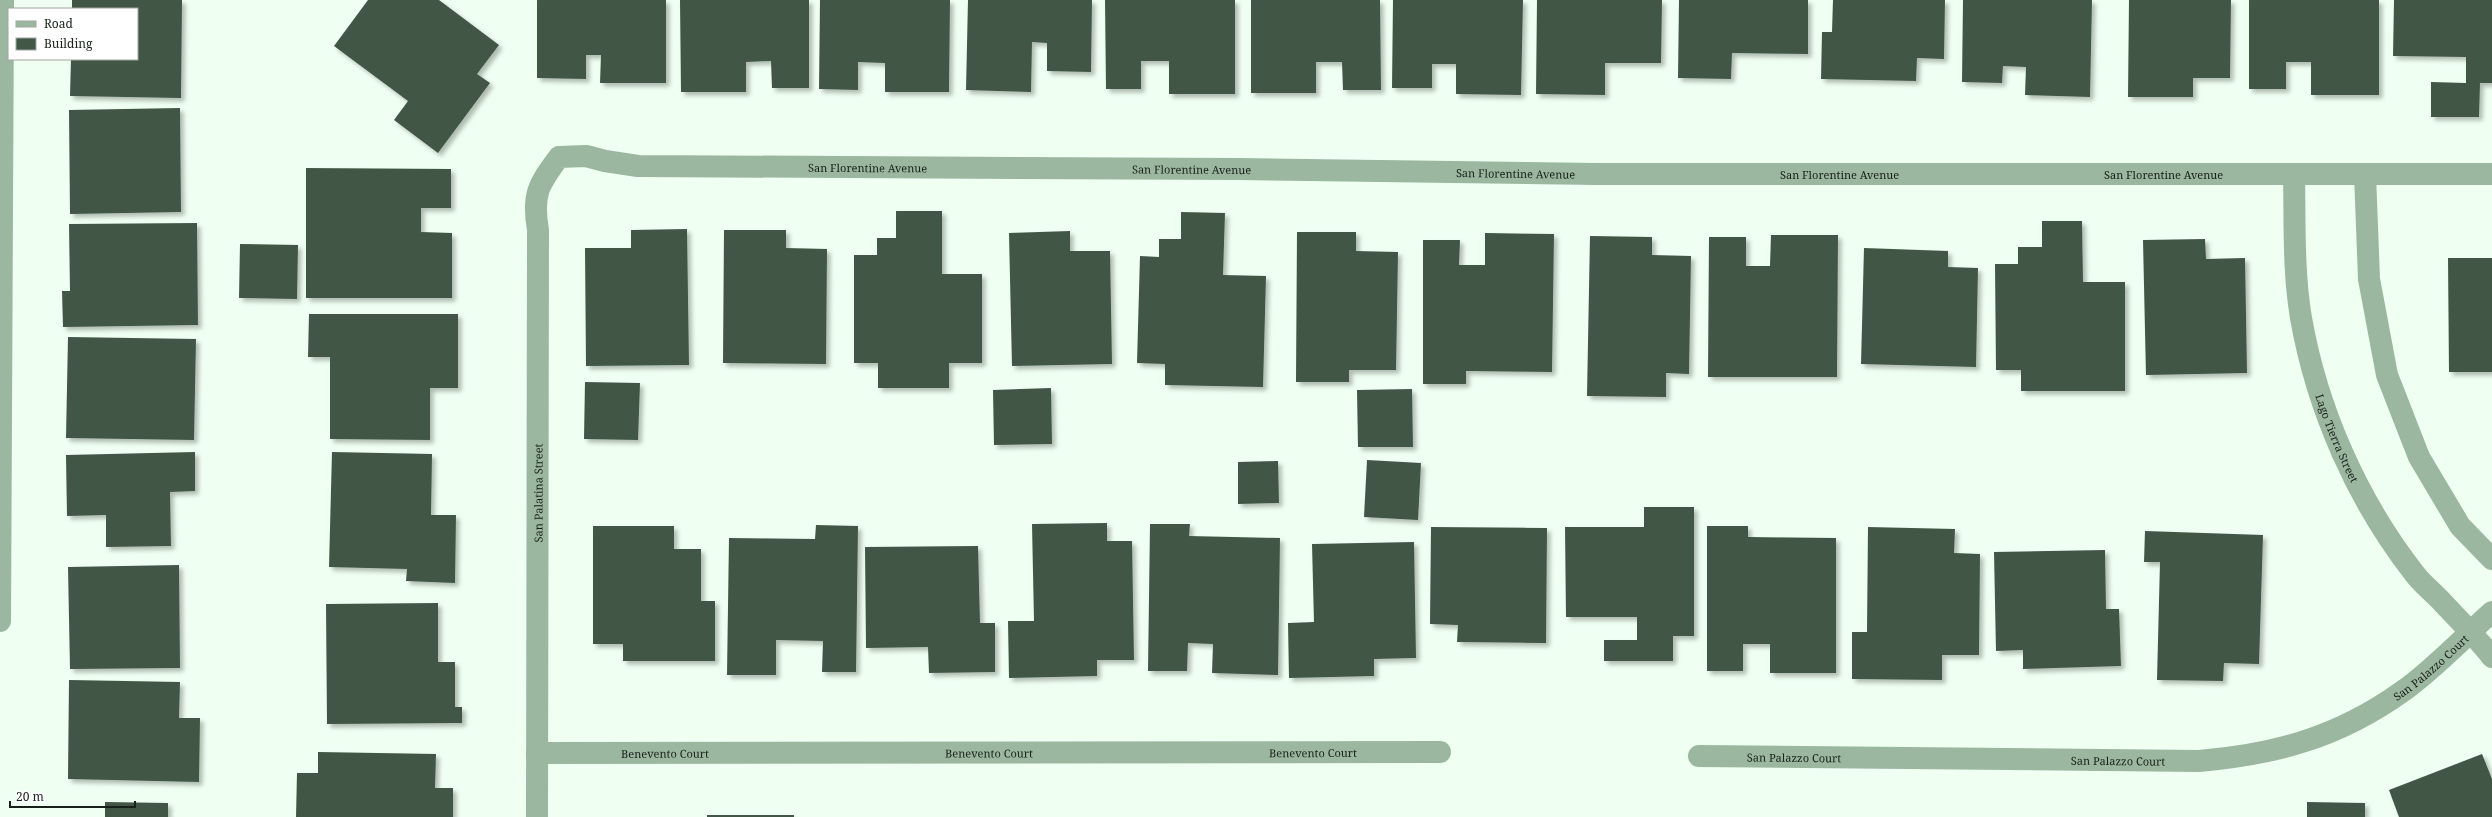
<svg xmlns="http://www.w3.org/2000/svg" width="2492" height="817" viewBox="0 0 2492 817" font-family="'Noto Serif',serif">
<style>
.building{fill:#425745;filter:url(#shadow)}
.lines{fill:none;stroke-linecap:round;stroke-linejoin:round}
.minor{stroke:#9cb7a0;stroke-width:22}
.labels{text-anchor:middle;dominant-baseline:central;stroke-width:4;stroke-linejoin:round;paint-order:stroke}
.street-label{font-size:11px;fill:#172019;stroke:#fff}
</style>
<defs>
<filter id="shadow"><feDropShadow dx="3.5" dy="3.5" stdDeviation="2" flood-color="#0004"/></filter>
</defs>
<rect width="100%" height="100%" fill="#effff1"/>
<g class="building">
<path d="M 72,0 L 182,0 L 181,98 L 70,96 L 71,59 L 137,59 L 137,9 L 72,9 Z"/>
<path d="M 368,0 L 439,0 L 499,45 L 477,74 L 490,83 L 438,153 L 394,120 L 408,101 L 334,46 Z"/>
<path d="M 537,0 L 666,0 L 666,83 L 600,83 L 601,55 L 586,55 L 586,79 L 537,78 Z"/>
<path d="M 680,0 L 809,0 L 809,88 L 772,88 L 771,61 L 746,62 L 746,92 L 681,92 Z"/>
<path d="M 820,0 L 950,0 L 949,92 L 885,92 L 885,63 L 858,62 L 858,90 L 819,89 Z"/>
<path d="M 968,0 L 1092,0 L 1091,72 L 1047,71 L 1047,43 L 1032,42 L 1031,92 L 966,90 Z"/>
<path d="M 1105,0 L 1235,0 L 1235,94 L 1169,94 L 1169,61 L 1141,61 L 1141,89 L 1106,89 Z"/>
<path d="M 1251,0 L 1380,0 L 1381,90 L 1343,90 L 1342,62 L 1316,62 L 1316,93 L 1251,93 Z"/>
<path d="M 1393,0 L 1523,0 L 1521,95 L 1456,94 L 1456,64 L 1432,64 L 1432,88 L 1392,88 Z"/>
<path d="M 1537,0 L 1662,0 L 1661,63 L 1605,63 L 1605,95 L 1536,94 Z"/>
<path d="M 1679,0 L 1808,0 L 1808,54 L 1732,53 L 1731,79 L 1678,78 Z"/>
<path d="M 1833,0 L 1945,0 L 1944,59 L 1917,58 L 1916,81 L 1821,79 L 1822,32 L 1832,32 Z"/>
<path d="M 1963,0 L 2092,0 L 2090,97 L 2025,95 L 2026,67 L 2003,66 L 2002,83 L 1962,82 Z"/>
<path d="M 2129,0 L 2231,0 L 2230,78 L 2193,78 L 2193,97 L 2128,97 Z"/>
<path d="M 2249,0 L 2379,0 L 2379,95 L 2311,95 L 2311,62 L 2286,62 L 2286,89 L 2249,89 Z"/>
<path d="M 2394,0 L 2492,0 L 2492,83 L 2480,83 L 2479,117 L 2431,117 L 2431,82 L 2466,83 L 2466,57 L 2393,56 Z"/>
<path d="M 180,108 L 181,212 L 70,214 L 69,110 Z"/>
<path d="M 306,168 L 451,169 L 451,208 L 421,208 L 421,232 L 452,233 L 452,298 L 306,298 Z"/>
<path d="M 896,211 L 942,211 L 942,274 L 982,274 L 982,363 L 949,363 L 949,388 L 878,388 L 878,363 L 854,363 L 854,255 L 877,255 L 877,238 L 896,238 Z"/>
<path d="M 1181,212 L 1225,213 L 1223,275 L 1266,276 L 1263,387 L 1165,385 L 1165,364 L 1137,363 L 1140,256 L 1159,257 L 1159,239 L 1181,239 Z"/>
<path d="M 2042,221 L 2082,221 L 2083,282 L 2125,282 L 2125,391 L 2021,391 L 2021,370 L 1996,370 L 1995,264 L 2018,264 L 2018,247 L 2042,247 Z"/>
<path d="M 197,223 L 198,325 L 63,327 L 62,291 L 70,291 L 69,224 Z"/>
<path d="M 687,229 L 689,365 L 586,366 L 585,248 L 631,248 L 631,230 Z"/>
<path d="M 724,230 L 786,230 L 786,248 L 827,249 L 826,364 L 723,363 Z"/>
<path d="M 1070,231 L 1070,251 L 1110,251 L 1112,364 L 1012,366 L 1009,233 Z"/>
<path d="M 1297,232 L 1356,232 L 1356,251 L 1398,252 L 1396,370 L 1349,370 L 1349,382 L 1296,382 Z"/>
<path d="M 1485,233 L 1554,234 L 1552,372 L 1466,371 L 1466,384 L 1423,384 L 1423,240 L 1460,240 L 1459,265 L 1485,265 Z"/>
<path d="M 1771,235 L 1838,235 L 1837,377 L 1708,377 L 1709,237 L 1746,237 L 1746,266 L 1770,266 Z"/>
<path d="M 1590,236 L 1652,237 L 1652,255 L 1691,256 L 1689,374 L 1666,373 L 1666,397 L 1587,396 Z"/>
<path d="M 2205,239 L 2206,259 L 2245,258 L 2247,373 L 2146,375 L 2143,240 Z"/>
<path d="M 240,244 L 298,245 L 297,299 L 239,298 Z"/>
<path d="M 1864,248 L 1948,251 L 1948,267 L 1978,268 L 1976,367 L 1861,364 Z"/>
<path d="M 2448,258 L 2492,258 L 2492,372 L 2449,372 Z"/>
<path d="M 309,314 L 458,314 L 458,388 L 430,388 L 430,440 L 330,439 L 330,357 L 308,357 Z"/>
<path d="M 68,337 L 196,339 L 194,440 L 66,438 Z"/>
<path d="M 585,382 L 640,383 L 638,440 L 584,439 Z"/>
<path d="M 1051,388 L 1052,444 L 994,445 L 993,390 Z"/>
<path d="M 1412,389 L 1413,447 L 1358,447 L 1357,390 Z"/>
<path d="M 195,452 L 195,491 L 170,492 L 171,546 L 106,547 L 106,515 L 67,516 L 66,455 Z"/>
<path d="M 332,452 L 432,454 L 431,515 L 456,515 L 455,583 L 406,581 L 407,569 L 329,567 Z"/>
<path d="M 1367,460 L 1421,463 L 1418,520 L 1364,517 Z"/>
<path d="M 1278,461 L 1279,503 L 1238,504 L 1238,462 Z"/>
<path d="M 1644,507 L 1694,507 L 1694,636 L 1673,636 L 1673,661 L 1604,661 L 1604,640 L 1637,640 L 1637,617 L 1566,617 L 1565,527 L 1644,527 Z"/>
<path d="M 1107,523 L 1107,541 L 1132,541 L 1134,660 L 1097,660 L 1097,676 L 1009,678 L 1008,621 L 1034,621 L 1032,524 Z"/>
<path d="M 1150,524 L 1190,524 L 1189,536 L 1280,538 L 1278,675 L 1212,673 L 1213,644 L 1188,643 L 1187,671 L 1148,671 Z"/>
<path d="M 816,525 L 858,526 L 856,672 L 822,672 L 823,641 L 776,640 L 776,675 L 727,675 L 729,538 L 815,539 Z"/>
<path d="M 593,526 L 674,526 L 674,549 L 701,549 L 701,601 L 715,601 L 715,661 L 623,661 L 623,644 L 593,644 Z"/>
<path d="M 1707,526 L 1748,526 L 1748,537 L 1836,538 L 1836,673 L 1770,673 L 1770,644 L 1743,644 L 1743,671 L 1707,671 Z"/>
<path d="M 1431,527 L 1547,528 L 1546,643 L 1457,642 L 1458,625 L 1430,624 Z"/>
<path d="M 1868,527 L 1955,529 L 1954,553 L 1980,554 L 1979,655 L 1942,655 L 1942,680 L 1852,679 L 1852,632 L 1867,632 Z"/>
<path d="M 2145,531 L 2263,535 L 2259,664 L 2224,663 L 2223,681 L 2157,680 L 2160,562 L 2144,562 Z"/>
<path d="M 1414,542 L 1416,658 L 1374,659 L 1374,676 L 1289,678 L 1288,623 L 1314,622 L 1312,544 Z"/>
<path d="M 978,546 L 980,623 L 995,623 L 995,672 L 929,673 L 928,647 L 866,648 L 865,547 Z"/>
<path d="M 2105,550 L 2106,609 L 2119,609 L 2121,666 L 2023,669 L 2023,650 L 1996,651 L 1994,552 Z"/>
<path d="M 179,565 L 180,668 L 70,669 L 68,567 Z"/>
<path d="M 438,603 L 438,662 L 455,662 L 455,707 L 462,707 L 462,723 L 327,724 L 326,604 Z"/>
<path d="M 69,680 L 180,682 L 179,718 L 200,718 L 199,782 L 68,779 Z"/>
<path d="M 318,752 L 436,754 L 435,788 L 453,788 L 453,817 L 296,817 L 297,773 L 318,773 Z"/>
<path d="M 2482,754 L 2492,779 L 2492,817 L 2399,817 L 2389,790 Z"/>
<path d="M 105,802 L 168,803 L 168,817 L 105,817 Z"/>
<path d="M 2307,802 L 2365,803 L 2365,817 L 2307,817 Z"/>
<rect x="707" y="815" width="87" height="2"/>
</g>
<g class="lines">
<g class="minor">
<path id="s1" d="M 2294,174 C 2295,221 2293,271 2301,318 C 2317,409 2357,500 2414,573 C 2422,584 2434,593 2443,603 C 2460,621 2477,638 2492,657"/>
<path d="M 2365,174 L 2369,279 L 2387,375 L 2419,457 L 2460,526 L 2492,559"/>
<path d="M 0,621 L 3,0"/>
<path id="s2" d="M 537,753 L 1440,752"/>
<path id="s3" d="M 1699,756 L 2199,761 C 2277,754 2339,737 2403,691 C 2433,670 2465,636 2492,612"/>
<path id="s4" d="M 537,817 L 538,230 C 532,195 538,185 559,157 L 586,156 L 605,161 L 638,166 L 1238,169 L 1597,174 L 2492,174"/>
</g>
</g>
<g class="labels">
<g class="street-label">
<text stroke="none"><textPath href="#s4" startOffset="976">San Florentine Avenue</textPath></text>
<text stroke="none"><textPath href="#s4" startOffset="1300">San Florentine Avenue</textPath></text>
<text stroke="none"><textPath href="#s4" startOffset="1624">San Florentine Avenue</textPath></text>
<text stroke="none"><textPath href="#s4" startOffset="1948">San Florentine Avenue</textPath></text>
<text stroke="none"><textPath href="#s4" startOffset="2272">San Florentine Avenue</textPath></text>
<text stroke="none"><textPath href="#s1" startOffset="270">Lago Tierra Street</textPath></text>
<text stroke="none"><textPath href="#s4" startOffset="324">San Palatina Street</textPath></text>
<text stroke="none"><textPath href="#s3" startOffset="755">San Palazzo Court</textPath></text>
<text stroke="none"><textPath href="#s2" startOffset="128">Benevento Court</textPath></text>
<text stroke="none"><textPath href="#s2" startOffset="452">Benevento Court</textPath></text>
<text stroke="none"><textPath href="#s2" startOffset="776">Benevento Court</textPath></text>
<text stroke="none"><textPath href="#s3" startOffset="95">San Palazzo Court</textPath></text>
<text stroke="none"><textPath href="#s3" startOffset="419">San Palazzo Court</textPath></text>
</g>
</g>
<rect x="8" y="8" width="130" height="52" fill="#ffffff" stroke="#a2a6a3"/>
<rect x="16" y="21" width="20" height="6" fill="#9cb7a0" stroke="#a2a6a3"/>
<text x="44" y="28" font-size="12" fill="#172019">Road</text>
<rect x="16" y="38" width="20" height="12" fill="#425745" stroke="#a2a6a3"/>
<text x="44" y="48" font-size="12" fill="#172019">Building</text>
<path d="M10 801v6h125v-6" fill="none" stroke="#172019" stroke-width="2"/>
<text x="16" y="801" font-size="12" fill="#172019" stroke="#ffffff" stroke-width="3" paint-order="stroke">20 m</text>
</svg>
